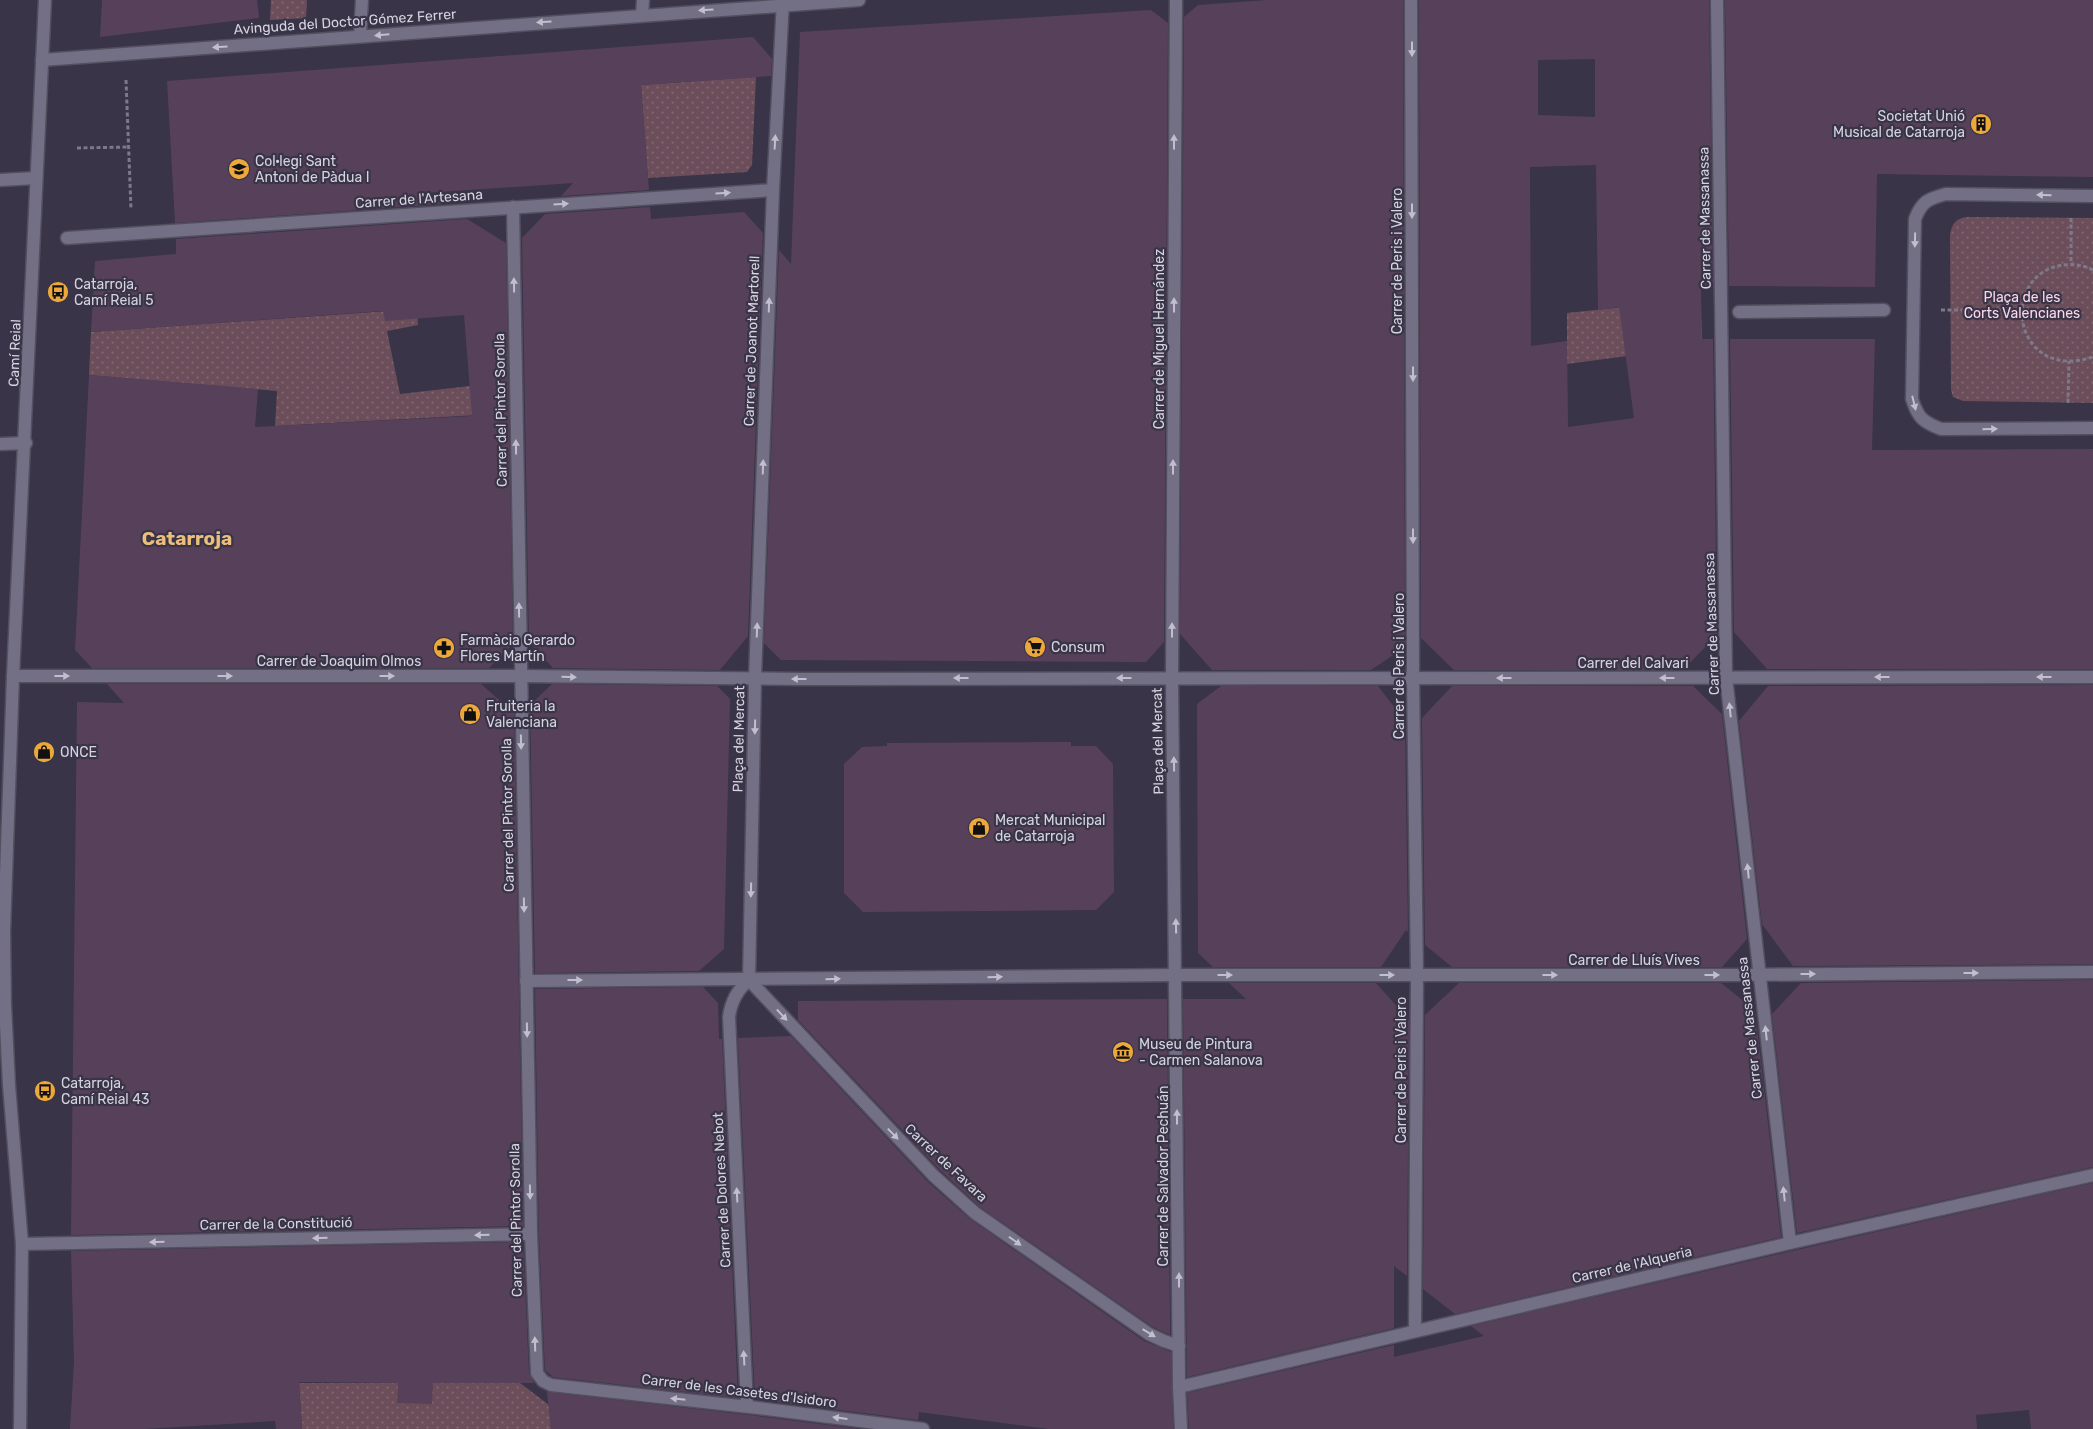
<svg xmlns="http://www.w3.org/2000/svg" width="2093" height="1429" viewBox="0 0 2093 1429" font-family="Rubik,sans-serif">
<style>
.grass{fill:url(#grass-dots)}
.building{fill:#57415a;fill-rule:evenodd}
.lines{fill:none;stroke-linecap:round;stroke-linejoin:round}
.pedestrian-casing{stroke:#534f5f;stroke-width:15}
.minor-casing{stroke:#534f5f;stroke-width:15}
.tertiary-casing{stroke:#534f5f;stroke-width:15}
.path{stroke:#7d7989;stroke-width:3;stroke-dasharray:4 2.5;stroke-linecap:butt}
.pedestrian{stroke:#736f85;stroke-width:12}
.minor{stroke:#736f85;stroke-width:12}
.tertiary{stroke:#736f85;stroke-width:12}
.oneway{fill:#c1bfcd}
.labels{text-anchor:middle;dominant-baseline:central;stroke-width:4.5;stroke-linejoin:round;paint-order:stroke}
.street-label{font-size:14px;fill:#d5d3df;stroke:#393448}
.poi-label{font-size:14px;fill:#d5d3df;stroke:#393448;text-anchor:start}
.park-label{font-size:14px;fill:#fdd6e7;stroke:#393448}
.district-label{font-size:19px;font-weight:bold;fill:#edbd7b;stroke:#393448}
</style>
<defs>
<pattern id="grass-dots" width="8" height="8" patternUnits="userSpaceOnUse" patternTransform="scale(1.25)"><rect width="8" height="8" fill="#6c4e5b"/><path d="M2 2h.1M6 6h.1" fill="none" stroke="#806772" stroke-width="1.8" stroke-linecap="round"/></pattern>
</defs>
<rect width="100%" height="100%" fill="#393448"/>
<g class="grass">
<path d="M 271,0 L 307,0 L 306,18 L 270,20 Z"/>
<path d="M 756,77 L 752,165 L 747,172 L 648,178 L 641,85 Z"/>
<path d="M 1968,217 L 2093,218 L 2093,403 L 1963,401 L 1953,397 L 1951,390 L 1950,235 C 1952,223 1956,218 1968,217 Z"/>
<path d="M 412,237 L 418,325 L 387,331 L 400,394 L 496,383 L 497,414 L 275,426 L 277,391 L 89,375 L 91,332 L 389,311 Z"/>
<path d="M 1701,299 L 1702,346 L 1567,364 L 1567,313 Z"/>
<path d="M 299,1383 L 520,1383 L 549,1405 L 551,1429 L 302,1429 Z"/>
</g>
<g class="building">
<path d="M 102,0 L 257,0 L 259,18 L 100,37 Z"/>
<path d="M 1267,0 L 1403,0 L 1405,647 L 1371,670 L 1212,670 L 1180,634 L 1184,17 L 1198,5 Z"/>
<path d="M 1419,0 L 1709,0 L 1713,286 L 1701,286 L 1701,339 L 1713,339 L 1717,635 L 1683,670 L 1454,670 L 1421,638 ZM 1595,59 L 1595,117 L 1538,115 L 1538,60 ZM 1596,165 L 1598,310 L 1619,307 L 1634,418 L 1568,427 L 1567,341 L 1531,346 L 1530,167 Z"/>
<path d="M 1725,0 L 2093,0 L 2093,177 L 1877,174 L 1875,287 L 1729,286 Z"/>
<path d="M 1151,10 L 1168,23 L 1164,642 L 1146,662 L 781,660 L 764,643 L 779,250 L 791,264 L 800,32 Z"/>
<path d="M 753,37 L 772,59 L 771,76 L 641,85 L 649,190 L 561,196 L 573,183 L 425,193 L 443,204 L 175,223 L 167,81 Z"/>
<path d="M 650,207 L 651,219 L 744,212 L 763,233 L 748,636 L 720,670 L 553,668 L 529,642 L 522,238 L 545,214 Z"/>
<path d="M 467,219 L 506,243 L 513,644 L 489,668 L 92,668 L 75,650 L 89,375 L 258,389 L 255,427 L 472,416 L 464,315 L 385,321 L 383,311 L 91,332 L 95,261 L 176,254 L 176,239 Z"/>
<path d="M 1730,339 L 1875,339 L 1872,450 L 2093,449 L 2093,669 L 1767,669 L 1734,632 Z"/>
<path d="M 107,684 L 481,684 L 514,713 L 523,1226 L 71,1235 L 77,702 L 124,703 Z"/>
<path d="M 552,684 L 717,686 L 730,699 L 724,949 L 699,971 L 535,973 L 530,705 Z"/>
<path d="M 2093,685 L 2093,964 L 1793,966 L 1762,924 L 1739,721 L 1768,686 Z"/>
<path d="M 1221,686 L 1378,686 L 1405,721 L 1408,932 L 1406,930 L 1381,967 L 1213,967 L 1198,953 L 1197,704 Z"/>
<path d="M 1452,686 L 1693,686 L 1722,714 L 1747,939 L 1722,967 L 1452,967 L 1425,945 L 1422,718 Z"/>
<path d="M 1071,742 L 1071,746 L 1096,746 L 1113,764 L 1114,892 L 1096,910 L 863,912 L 844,893 L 844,764 L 862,747 L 887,746 L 887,743 Z"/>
<path d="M 2093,980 L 2093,1167 L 1797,1233 L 1772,1014 L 1801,983 Z"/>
<path d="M 1229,983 L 1376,983 L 1409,1020 L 1407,1276 L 1394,1266 L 1394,1328 L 1187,1377 L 1183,999 L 1246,999 Z"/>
<path d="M 1459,983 L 1721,983 L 1755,1010 L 1781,1237 L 1455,1314 L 1423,1289 L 1425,1015 Z"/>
<path d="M 703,987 L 718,1003 L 719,1039 L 722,1039 L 738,1398 L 553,1377 L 545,1370 L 539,1234 L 535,989 Z"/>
<path d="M 1167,999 L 1170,1335 L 1153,1327 L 980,1207 L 940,1170 L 798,1020 L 798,1001 Z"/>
<path d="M 791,1036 L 928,1182 L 970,1219 L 1144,1341 L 1171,1352 L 1173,1429 L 1049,1429 L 919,1412 L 918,1420 L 755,1399 L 738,1038 Z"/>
<path d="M 2093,1183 L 2093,1429 L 2031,1429 L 2029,1410 L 1976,1415 L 1977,1429 L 1189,1429 L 1187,1393 L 1394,1345 L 1394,1357 L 1484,1336 L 1471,1326 L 1792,1251 Z"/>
<path d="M 523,1242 L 529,1373 L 534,1383 L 433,1383 L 432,1404 L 397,1403 L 398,1383 L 299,1382 L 302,1429 L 276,1429 L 275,1421 L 144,1429 L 70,1429 L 74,1361 L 71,1251 Z"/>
<path d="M 547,1392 L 757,1416 L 859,1429 L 551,1429 Z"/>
</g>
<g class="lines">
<g class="pedestrian-casing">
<path id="pedestrian" d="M 1739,312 L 1884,310"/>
</g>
<g class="minor-casing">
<g id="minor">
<path d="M 1176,0 L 1172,679 L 1179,1387 L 1181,1429"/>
<path d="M 1411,0 L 1413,678 L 1417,975 L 1415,1331"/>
<path d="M 1717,0 L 1726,677 L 1790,1243"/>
<path d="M 642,15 L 643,0"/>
<path d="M 360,36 L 362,0"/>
<path d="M 42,60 L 859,0"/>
<path d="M 0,180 L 36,178"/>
<path d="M 2093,196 L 1946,194 C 1928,199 1922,201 1915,219 L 1912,399 C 1918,418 1923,422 1941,429 L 2093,428"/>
<path d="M 513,207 L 531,1234 L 537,1373 L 543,1381 L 551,1385 L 758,1408 L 923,1429"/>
<path d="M 67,238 L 773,190"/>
<path d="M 0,444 L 26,443"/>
<path d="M 13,676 L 520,676 L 800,679 L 2093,677"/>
<path d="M 749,980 L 755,678 L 773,190 L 783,0"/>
<path d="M 749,980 L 934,1176 L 975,1213 L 1149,1334 L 1164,1341 L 1179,1346"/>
<path d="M 526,981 L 1176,975 L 1733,975 L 2093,972"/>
<path d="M 22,1244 L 531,1234"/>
<path d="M 1179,1387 L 1790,1243 L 2093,1175"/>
<path d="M 747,1406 L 729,1017 C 731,1001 737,990 749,980"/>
</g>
</g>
<g class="tertiary-casing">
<path id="tertiary" d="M 20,1429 L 22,1244 L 9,1085 L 5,1005 L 4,932 L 13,676 L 45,0"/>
</g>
<g class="path">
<path d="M 126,80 L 131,209"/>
<path d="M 77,148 L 129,147"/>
<path d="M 2071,218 L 2071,264"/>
<path d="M 2093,270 C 2084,265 2073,264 2063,265 C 1998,274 2012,383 2093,357"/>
<path d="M 1941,310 L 2022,310"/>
<path d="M 2068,403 L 2069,361"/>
</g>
<use href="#pedestrian" class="pedestrian"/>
<use href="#minor" class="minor"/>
<use href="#tertiary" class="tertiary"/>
</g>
<defs><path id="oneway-solid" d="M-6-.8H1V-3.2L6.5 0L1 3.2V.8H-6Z" transform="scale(1.25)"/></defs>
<g class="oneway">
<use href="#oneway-solid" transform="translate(706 10) rotate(176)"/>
<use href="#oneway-solid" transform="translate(544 22) rotate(176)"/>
<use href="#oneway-solid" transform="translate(382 35) rotate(175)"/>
<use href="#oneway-solid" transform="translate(220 47) rotate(176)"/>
<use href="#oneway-solid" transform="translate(1412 49) rotate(90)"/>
<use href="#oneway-solid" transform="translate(775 142) rotate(-87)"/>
<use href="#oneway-solid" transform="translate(1174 142) rotate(-90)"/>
<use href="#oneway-solid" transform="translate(723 193) rotate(-4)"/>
<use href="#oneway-solid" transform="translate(2044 195) rotate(-179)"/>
<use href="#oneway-solid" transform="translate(561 204) rotate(-4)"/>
<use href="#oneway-solid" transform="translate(1412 211) rotate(90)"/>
<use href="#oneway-solid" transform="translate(1915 240) rotate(91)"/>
<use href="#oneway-solid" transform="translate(514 285) rotate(-91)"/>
<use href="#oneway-solid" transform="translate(769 305) rotate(-88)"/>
<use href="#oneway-solid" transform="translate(1174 305) rotate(-90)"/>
<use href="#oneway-solid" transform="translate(1413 374) rotate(90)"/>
<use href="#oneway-solid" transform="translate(1914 403) rotate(76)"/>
<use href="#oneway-solid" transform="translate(1990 429) rotate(-1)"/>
<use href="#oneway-solid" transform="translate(516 447) rotate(-91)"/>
<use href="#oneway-solid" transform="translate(763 467) rotate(-88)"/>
<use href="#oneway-solid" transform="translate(1173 467) rotate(-90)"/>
<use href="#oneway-solid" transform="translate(1413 536) rotate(90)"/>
<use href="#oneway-solid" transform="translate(519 610) rotate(-91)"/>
<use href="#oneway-solid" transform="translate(757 630) rotate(-88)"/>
<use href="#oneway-solid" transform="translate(1172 630) rotate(-90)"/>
<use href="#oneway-solid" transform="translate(62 676)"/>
<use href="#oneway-solid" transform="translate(225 676)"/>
<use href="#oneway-solid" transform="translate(387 676)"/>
<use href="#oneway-solid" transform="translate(569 677) rotate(1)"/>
<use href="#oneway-solid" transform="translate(1882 677) rotate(180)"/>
<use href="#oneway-solid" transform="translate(2044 677) rotate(180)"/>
<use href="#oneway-solid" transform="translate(961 678) rotate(180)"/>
<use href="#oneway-solid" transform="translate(1124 678) rotate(180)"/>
<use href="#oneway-solid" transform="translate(1504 678) rotate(180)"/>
<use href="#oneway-solid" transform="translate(1667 678) rotate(180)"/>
<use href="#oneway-solid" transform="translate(799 679) rotate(-180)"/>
<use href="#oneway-solid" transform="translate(1730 710) rotate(-96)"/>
<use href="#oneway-solid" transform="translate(755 727) rotate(91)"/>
<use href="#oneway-solid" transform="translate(521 742) rotate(89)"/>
<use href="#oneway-solid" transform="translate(1174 764) rotate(-91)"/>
<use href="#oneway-solid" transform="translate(1748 871) rotate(-96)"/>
<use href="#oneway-solid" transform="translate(751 890) rotate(91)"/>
<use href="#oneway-solid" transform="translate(524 905) rotate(89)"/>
<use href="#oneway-solid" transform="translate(1176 926) rotate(-91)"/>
<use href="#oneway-solid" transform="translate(1971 973)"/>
<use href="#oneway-solid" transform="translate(1808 974)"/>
<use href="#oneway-solid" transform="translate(1225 975)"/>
<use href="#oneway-solid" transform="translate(1387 975)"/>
<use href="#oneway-solid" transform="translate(1550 975)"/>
<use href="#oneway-solid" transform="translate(1712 975)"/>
<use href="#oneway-solid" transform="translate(995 977) rotate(-1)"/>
<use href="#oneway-solid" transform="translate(833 979) rotate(-1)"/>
<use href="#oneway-solid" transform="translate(575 980)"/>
<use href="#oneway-solid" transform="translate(782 1015) rotate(47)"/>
<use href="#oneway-solid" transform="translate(527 1030) rotate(89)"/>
<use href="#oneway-solid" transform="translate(1766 1033) rotate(-96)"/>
<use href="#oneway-solid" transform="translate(1177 1117) rotate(-90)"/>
<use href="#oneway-solid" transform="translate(893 1134) rotate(46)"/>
<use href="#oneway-solid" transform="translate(530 1192) rotate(89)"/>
<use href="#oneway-solid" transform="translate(1784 1194) rotate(-96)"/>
<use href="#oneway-solid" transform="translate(737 1195) rotate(-93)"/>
<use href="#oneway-solid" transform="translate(482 1235) rotate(179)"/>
<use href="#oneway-solid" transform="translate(320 1238) rotate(179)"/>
<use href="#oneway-solid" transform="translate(1015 1241) rotate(35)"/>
<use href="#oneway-solid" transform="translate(157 1242) rotate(179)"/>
<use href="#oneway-solid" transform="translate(1179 1280) rotate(-90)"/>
<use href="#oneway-solid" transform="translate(1149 1333) rotate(31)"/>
<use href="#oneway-solid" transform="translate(535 1344) rotate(-92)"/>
<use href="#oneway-solid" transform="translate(744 1358) rotate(-93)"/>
<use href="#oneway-solid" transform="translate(678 1399) rotate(-174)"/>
<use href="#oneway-solid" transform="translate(840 1418) rotate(-173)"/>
</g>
<defs>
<g id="building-disc" transform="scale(1.125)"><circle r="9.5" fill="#eda83c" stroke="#393448"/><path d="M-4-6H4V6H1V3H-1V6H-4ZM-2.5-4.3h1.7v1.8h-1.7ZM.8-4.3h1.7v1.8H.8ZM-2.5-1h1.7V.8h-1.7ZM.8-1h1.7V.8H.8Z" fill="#111"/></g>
<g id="school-disc" transform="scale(1.125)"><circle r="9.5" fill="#eda83c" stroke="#393448"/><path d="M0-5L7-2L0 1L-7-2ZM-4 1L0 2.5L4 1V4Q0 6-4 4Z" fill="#111"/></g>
<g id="bus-disc" transform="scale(1.125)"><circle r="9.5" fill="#eda83c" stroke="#393448"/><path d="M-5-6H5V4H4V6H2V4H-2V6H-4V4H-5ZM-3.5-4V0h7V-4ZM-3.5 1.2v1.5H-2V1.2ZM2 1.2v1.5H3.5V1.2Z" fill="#111"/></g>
<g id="supermarket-disc" transform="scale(1.125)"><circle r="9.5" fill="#eda83c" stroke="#393448"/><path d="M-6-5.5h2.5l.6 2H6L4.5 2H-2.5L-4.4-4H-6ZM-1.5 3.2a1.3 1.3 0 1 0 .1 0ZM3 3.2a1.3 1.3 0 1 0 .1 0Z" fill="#111"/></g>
<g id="pharmacy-disc" transform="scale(1.125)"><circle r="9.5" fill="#eda83c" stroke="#393448"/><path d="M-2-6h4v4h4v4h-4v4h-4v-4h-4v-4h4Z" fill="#111"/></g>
<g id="shop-disc" transform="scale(1.125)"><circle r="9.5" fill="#eda83c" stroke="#393448"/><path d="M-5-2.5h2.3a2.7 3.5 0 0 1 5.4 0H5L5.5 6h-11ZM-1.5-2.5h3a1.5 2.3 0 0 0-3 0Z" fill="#111"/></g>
<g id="museum-disc" transform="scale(1.125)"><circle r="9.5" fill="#eda83c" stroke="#393448"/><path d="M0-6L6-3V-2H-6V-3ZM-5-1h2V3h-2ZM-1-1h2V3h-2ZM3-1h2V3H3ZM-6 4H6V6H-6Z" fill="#111"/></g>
</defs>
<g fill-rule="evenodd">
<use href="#building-disc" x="1981" y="124"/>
<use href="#school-disc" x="239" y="169"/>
<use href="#bus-disc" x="58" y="292"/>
<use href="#supermarket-disc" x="1035" y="647"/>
<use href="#pharmacy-disc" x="444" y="648"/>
<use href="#shop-disc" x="470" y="714"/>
<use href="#shop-disc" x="44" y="752"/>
<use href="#shop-disc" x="979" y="828"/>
<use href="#museum-disc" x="1123" y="1052"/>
<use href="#bus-disc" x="45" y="1091"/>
</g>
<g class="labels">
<g class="street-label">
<text transform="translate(345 22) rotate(-4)">Avinguda del Doctor Gómez Ferrer</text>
<text transform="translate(419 199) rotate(-4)">Carrer de l'Artesana</text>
<text transform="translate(1705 218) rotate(-91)">Carrer de Massanassa</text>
<text transform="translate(1397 261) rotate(-90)">Carrer de Peris i Valero</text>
<text transform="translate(1159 339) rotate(-90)">Carrer de Miguel Hernández</text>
<text transform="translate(752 341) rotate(-88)">Carrer de Joanot Martorell</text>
<text transform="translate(15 353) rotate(-88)">Camí Reial</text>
<text transform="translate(501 410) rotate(-91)">Carrer del Pintor Sorolla</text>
<text transform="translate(1712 624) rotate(-92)">Carrer de Massanassa</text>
<text x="339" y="661">Carrer de Joaquim Olmos</text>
<text x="1633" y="663">Carrer del Calvari</text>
<text transform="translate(1399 666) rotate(-90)">Carrer de Peris i Valero</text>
<text transform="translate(739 739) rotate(-89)">Plaça del Mercat</text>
<text transform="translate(1158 741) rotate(-91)">Plaça del Mercat</text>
<text transform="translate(508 815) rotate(-91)">Carrer del Pintor Sorolla</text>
<text x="1634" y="960">Carrer de Lluís Vives</text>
<text transform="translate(1750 1028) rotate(-96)">Carrer de Massanassa</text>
<text transform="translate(1401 1070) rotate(-90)">Carrer de Peris i Valero</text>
<text transform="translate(946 1163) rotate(43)">Carrer de Favara</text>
<text transform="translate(1163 1176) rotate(-90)">Carrer de Salvador Pechuán</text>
<text transform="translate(722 1190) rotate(-93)">Carrer de Dolores Nebot</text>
<text transform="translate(516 1220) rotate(-91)">Carrer del Pintor Sorolla</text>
<text transform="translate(276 1224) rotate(-1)">Carrer de la Constitució</text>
<text transform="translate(1632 1265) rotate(-13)">Carrer de l'Alqueria</text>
<text transform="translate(739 1391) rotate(7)">Carrer de les Casetes d'Isidoro</text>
</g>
<g class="poi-label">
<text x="1965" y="116" text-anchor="end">Societat Unió<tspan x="1965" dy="16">Musical de Catarroja</tspan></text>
<text x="255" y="161">Col·legi Sant<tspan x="255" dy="16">Antoni de Pàdua I</tspan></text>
<text x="74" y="284">Catarroja,<tspan x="74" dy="16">Camí Reial 5</tspan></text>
<text x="460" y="640">Farmàcia Gerardo<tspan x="460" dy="16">Flores Martín</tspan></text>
<text x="1051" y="647">Consum</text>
<text x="486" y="706">Fruiteria la<tspan x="486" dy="16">Valenciana</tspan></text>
<text x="60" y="752">ONCE</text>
<text x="995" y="820">Mercat Municipal<tspan x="995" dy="16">de Catarroja</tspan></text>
<text x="1139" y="1044">Museu de Pintura<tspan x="1139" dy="16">- Carmen Salanova</tspan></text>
<text x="61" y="1083">Catarroja,<tspan x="61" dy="16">Camí Reial 43</tspan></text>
</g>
<g class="park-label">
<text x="2022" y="297">Plaça de les<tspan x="2022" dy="16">Corts Valencianes</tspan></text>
</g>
<g class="district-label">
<text x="187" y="538">Catarroja</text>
</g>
</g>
</svg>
